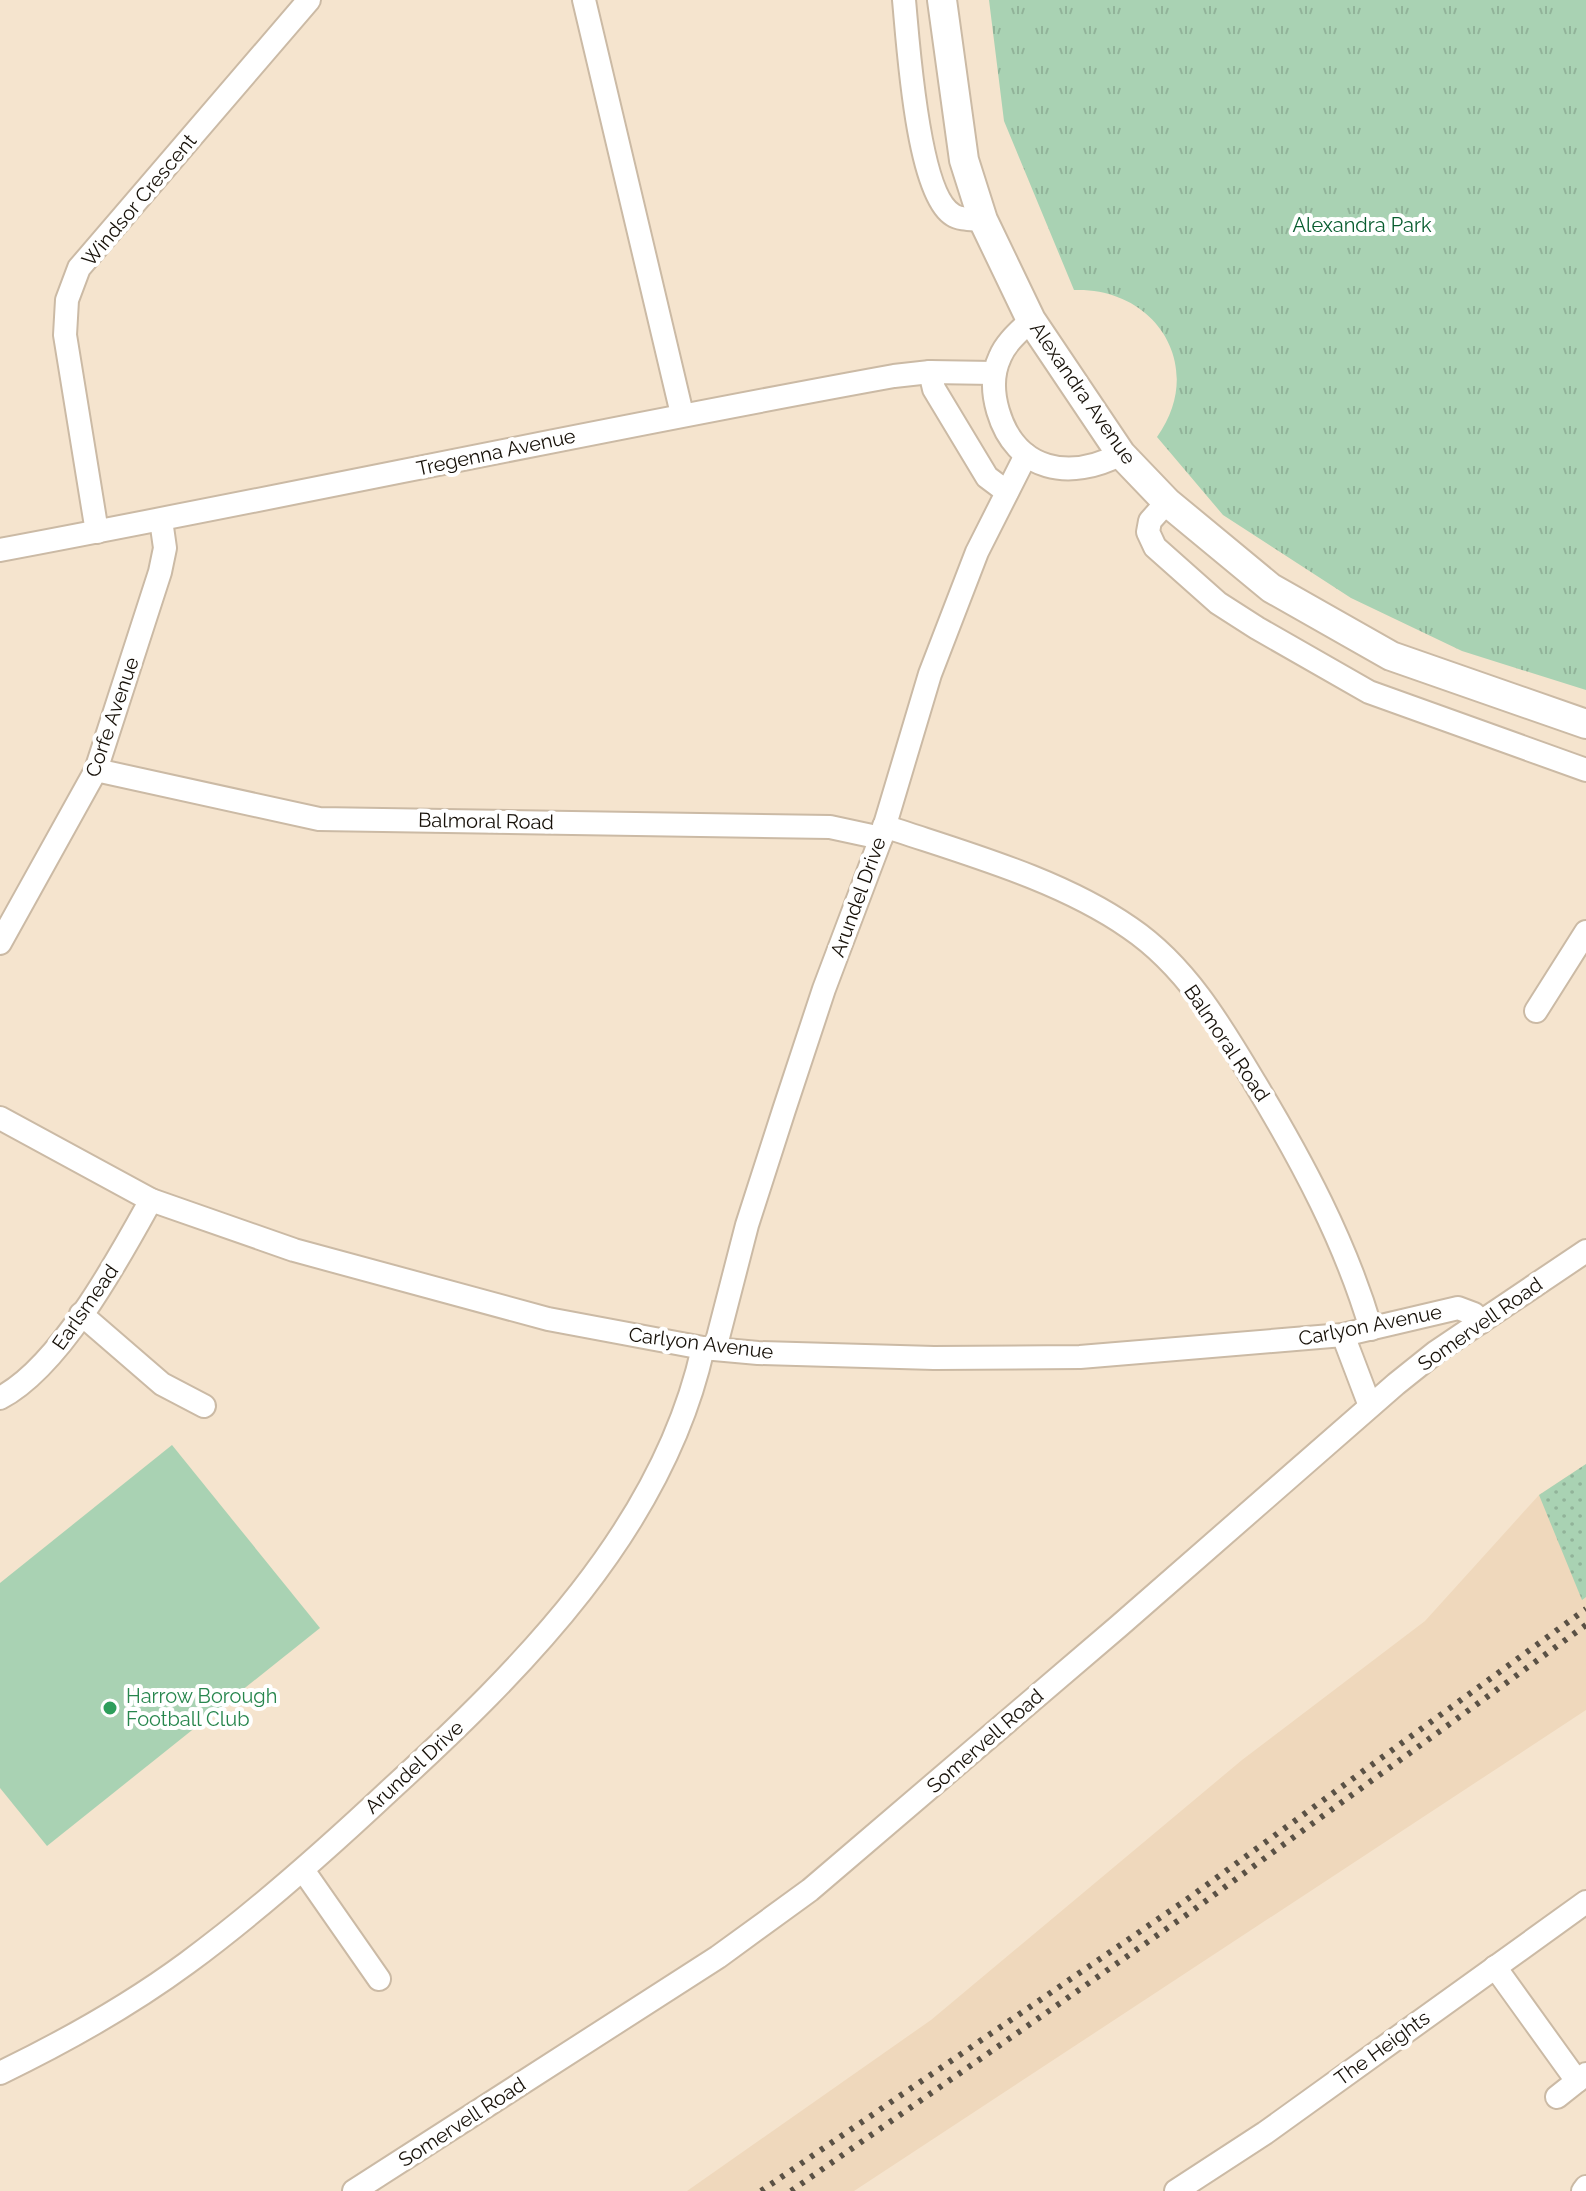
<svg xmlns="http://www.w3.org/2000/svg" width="1586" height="2191" viewBox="0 0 1586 2191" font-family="Raleway,sans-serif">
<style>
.built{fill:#efd8bc}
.grass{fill:url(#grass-dots)}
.park{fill:url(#park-tufts)}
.pitch{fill:#a9d2b3}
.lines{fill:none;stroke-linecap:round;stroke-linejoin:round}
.minor-casing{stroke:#cbbaa5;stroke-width:26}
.major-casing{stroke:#cbbaa5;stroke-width:32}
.minor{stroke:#fff;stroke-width:22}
.major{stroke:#fff;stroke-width:28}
.rail{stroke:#5a5145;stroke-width:6;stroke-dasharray:4 8;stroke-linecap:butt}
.leisure-dot{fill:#2e9e5b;stroke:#fff;stroke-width:3}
.labels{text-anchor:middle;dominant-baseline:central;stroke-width:8;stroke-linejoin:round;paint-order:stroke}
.street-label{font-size:20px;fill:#171109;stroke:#fff}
.park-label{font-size:20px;fill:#085c2f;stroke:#fff}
.leisure-label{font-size:20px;fill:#27864d;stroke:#fff;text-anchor:start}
</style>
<defs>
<pattern id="grass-dots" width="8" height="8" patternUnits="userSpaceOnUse" patternTransform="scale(2)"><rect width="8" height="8" fill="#a9d2b3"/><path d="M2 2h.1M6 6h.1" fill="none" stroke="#91b399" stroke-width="1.8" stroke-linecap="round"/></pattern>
<pattern id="park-tufts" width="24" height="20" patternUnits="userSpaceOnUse" patternTransform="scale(2)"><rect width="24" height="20" fill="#a9d2b3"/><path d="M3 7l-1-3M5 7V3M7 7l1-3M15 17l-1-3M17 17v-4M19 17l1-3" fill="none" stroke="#91b399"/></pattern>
</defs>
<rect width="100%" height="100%" fill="#f5e4ce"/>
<path class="built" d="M 1586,1464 L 1586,1710 L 854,2191 L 687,2191 L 931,2020 L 1242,1760 L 1425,1621 L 1539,1495 Z"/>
<path class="grass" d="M 1586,1464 L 1586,1597 L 1582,1600 L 1539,1495 Z"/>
<path class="park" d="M 989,0 L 1586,0 L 1586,690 L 1462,651 L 1351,598 L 1223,515 L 1157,437 C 1207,367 1156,287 1074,290 L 1004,121 Z"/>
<path class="pitch" d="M 172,1445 L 320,1628 L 47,1846 L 0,1788 L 0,1583 Z"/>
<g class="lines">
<g class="minor-casing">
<g id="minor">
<path d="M 584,0 L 682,414"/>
<path d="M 904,0 C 908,41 917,194 953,215 C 960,220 974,219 983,220"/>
<path d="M 1031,320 C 1020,331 1006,342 1000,357 C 992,374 993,394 998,411 C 1016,472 1070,481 1121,454"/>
<path d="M 930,372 L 934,389 L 987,477 L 1007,492"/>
<path d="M 1167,502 L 1150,521 L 1148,532 L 1155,547 L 1218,603 L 1257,628 L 1369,692 L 1586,770"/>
<path d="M 97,532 L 65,335 L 67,300 L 79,268 L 309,0"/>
<path d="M 0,550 C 299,494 595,430 894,376 L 930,372 L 994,373"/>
<path d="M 96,770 L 319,819 L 830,827 L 881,838"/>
<path d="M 884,826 C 964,853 1060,879 1130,928 C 1186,966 1221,1026 1255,1083 C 1302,1161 1345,1241 1371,1329"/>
<path d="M 0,943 L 96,770 L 160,572 L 165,548 L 161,520"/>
<path d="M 1536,1011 L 1586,932"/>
<path d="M 0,1118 L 151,1200 L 294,1250 L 548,1319 L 703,1348 L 758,1353 L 934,1358 L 1080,1357 L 1343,1335 L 1458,1308 L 1474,1314 L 1481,1322"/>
<path d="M 81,1314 L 162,1384 L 204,1406"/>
<path d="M 1343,1335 L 1370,1406"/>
<path d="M 715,1349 L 747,1225 L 784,1110 L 824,989 L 881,838 L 930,674 L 977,552 L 1026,455"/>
<path d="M 0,1398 C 60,1367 119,1258 151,1200"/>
<path d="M 303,1870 L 379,1979"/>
<path d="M 1495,1967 L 1577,2081"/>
<path d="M 0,2073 C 64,2042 130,2005 187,1963 C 259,1910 325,1851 390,1790 C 522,1669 663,1529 703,1348"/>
<path d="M 1557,2097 L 1586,2074"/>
<path d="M 354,2191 L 718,1957 L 810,1890 L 1119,1626 L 1396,1384 L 1436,1352 L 1586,1251"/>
<path d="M 1176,2191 L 1265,2133 L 1586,1902"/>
<path d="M 1583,2191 L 1586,2187"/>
</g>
</g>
<g class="major-casing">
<path id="major" d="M 942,0 L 964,160 L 983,220 L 1031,320 L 1121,454 L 1167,502 L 1271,588 L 1391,656 L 1586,724"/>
</g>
<use href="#minor" class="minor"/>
<use href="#major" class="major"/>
<g class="rail">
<path d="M 761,2191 L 1186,1900 L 1586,1609"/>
<path d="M 791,2191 L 1192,1911 L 1586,1625"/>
</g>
</g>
<circle class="leisure-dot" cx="110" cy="1708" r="8"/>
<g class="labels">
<g class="street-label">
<text transform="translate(139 200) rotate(-50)">Windsor Crescent</text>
<text transform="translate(1083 393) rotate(55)">Alexandra Avenue</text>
<text transform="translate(496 452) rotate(-12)">Tregenna Avenue</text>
<text transform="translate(112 717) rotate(-71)">Corfe Avenue</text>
<text transform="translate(486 821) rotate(1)">Balmoral Road</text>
<text transform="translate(858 897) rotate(-70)">Arundel Drive</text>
<text transform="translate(1227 1043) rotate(56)">Balmoral Road</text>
<text transform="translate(85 1307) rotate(-55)">Earlsmead</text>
<text transform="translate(1480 1324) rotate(-35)">Somervell Road</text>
<text transform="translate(1370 1325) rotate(-11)">Carlyon Avenue</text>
<text transform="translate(701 1343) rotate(7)">Carlyon Avenue</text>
<text transform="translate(985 1741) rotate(-41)">Somervell Road</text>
<text transform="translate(414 1767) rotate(-43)">Arundel Drive</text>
<text transform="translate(1382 2048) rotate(-36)">The Heights</text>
<text transform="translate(462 2122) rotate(-33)">Somervell Road</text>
</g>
<g class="park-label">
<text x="1362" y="225">Alexandra Park</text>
</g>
<g class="leisure-label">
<text x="126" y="1696">Harrow Borough<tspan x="126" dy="23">Football Club</tspan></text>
</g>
</g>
</svg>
